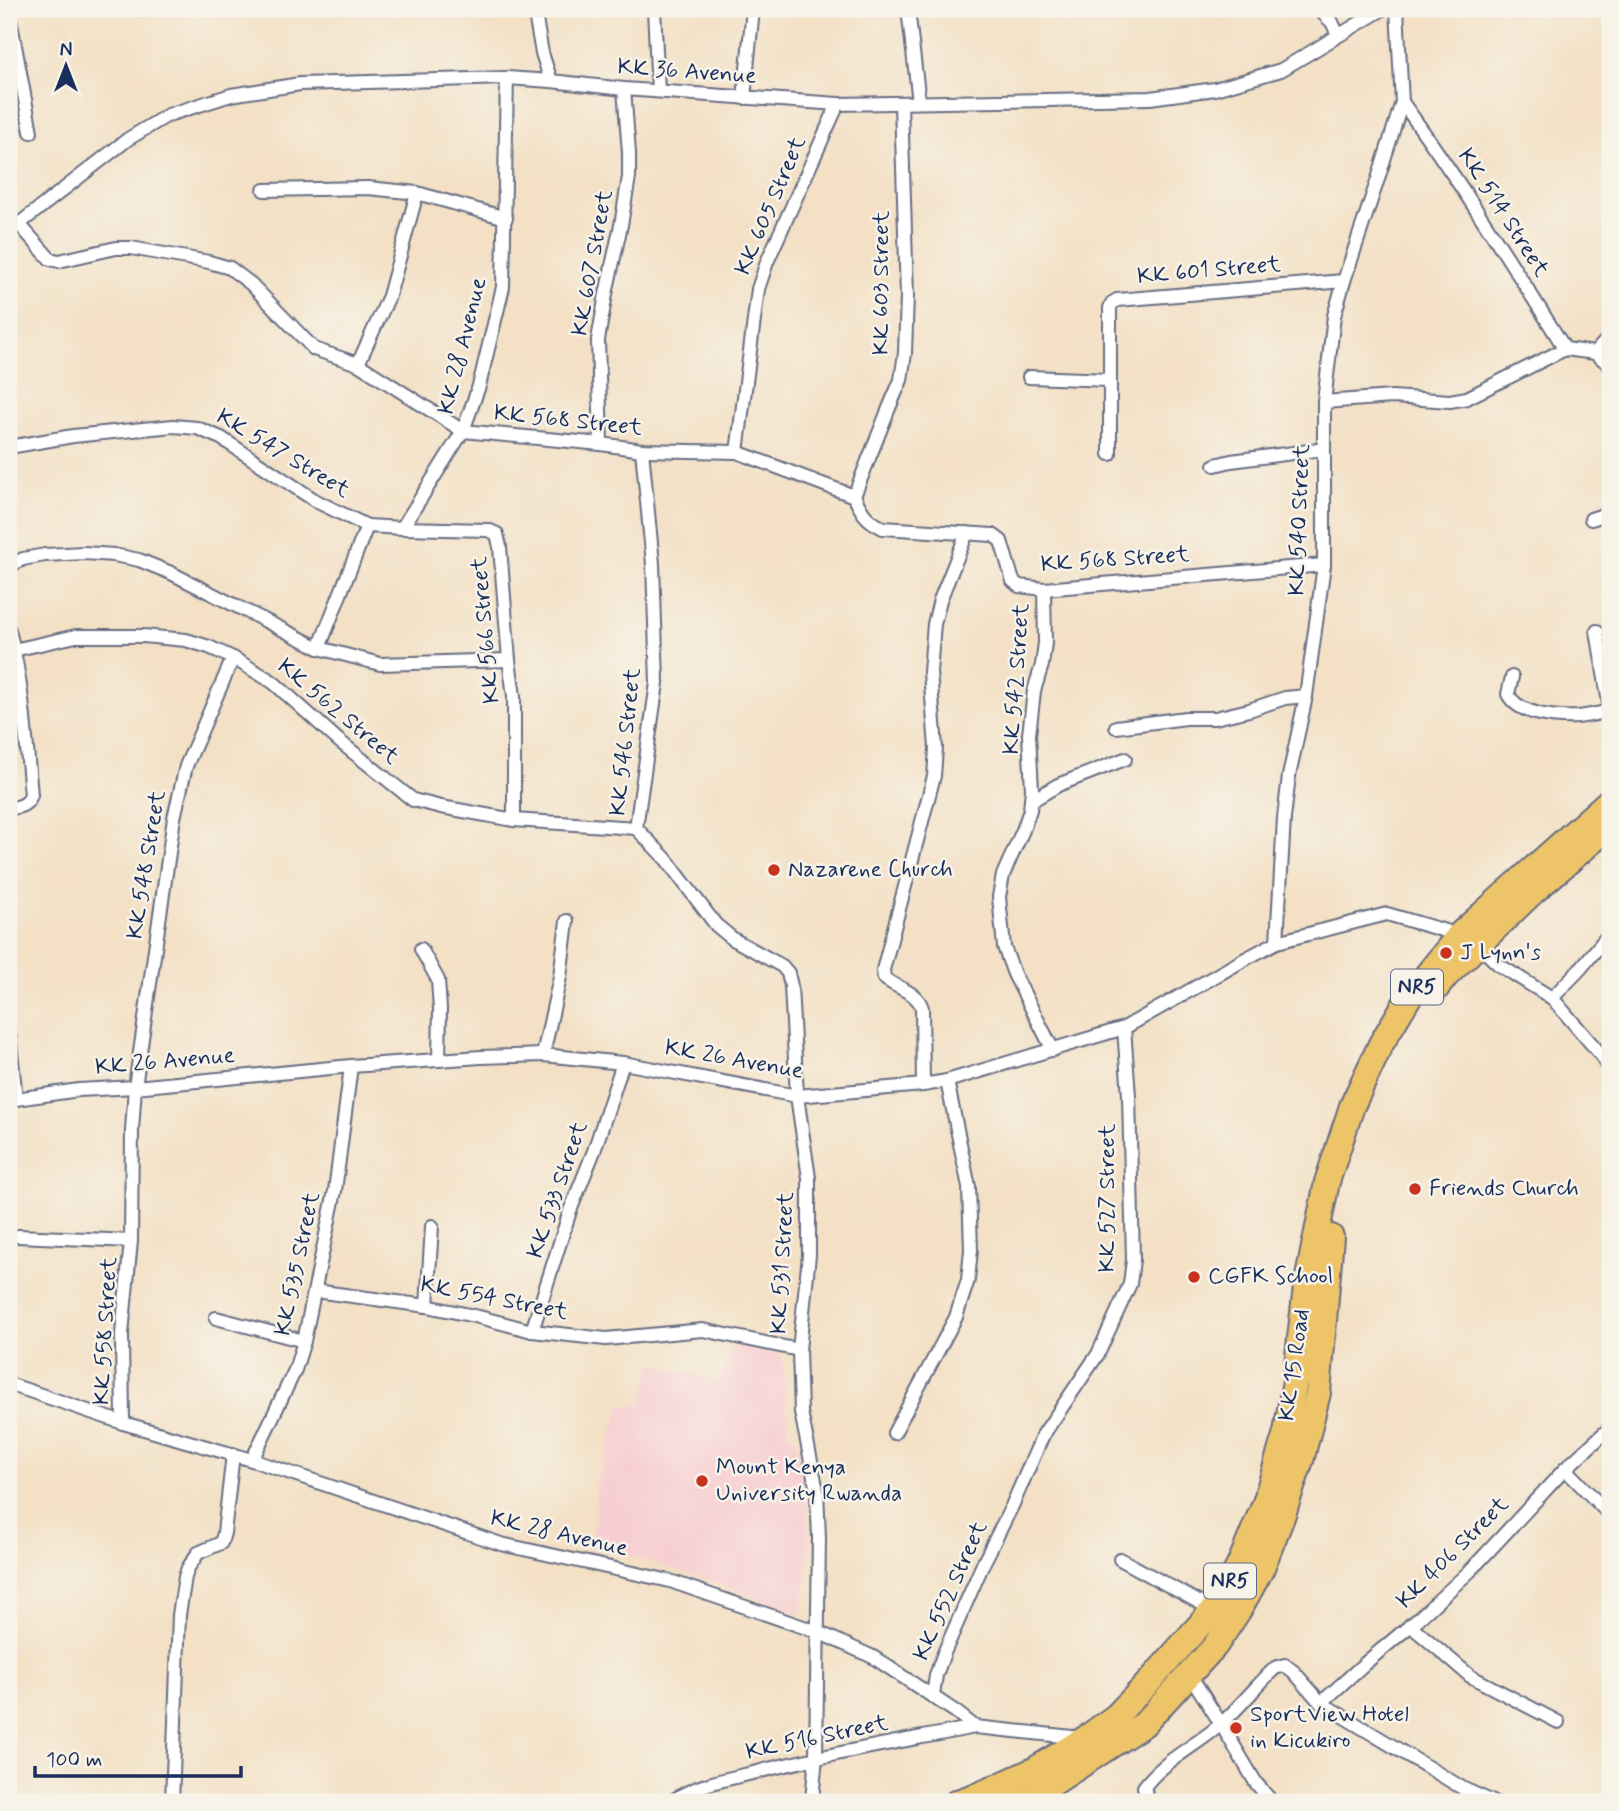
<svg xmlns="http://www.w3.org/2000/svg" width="1619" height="1811" viewBox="0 0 1619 1811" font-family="Mynerve,sans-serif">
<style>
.built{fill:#f7cfd2}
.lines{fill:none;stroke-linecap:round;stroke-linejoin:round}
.street-casing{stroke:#676d82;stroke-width:16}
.highway-casing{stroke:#676d82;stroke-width:28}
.street{stroke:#fff;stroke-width:12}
.highway{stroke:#eec469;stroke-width:24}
.poi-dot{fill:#c8321e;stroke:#f7f3e8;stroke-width:2.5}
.labels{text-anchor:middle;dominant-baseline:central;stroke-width:5;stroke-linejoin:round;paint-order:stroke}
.shield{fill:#f7f3e8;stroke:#5d6a87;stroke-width:2}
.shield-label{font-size:21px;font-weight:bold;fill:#1b2f5e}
.street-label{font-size:23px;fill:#1b2f5e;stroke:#f7f3e8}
.poi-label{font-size:23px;fill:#1b2f5e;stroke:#f7f3e8;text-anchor:start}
</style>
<rect width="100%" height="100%" fill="#f7f3e8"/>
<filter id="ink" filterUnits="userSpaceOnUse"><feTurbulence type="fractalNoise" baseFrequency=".0143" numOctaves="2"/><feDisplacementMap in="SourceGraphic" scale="14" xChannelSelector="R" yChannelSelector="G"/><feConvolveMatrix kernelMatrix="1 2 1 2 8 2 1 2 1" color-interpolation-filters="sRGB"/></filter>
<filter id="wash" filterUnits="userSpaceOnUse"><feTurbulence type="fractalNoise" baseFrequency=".00686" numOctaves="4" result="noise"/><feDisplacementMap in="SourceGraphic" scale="28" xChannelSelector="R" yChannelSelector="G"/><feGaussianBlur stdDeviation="1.57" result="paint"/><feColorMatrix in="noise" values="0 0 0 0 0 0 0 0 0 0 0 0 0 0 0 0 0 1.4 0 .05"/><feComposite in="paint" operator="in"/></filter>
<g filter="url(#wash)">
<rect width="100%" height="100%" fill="#f3e0c5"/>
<path class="built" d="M 734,1343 L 782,1355 L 788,1433 L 796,1438 L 799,1456 L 806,1478 L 810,1554 L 801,1614 L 702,1578 L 593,1545 L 596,1485 L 621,1404 L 641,1406 L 653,1363 L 719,1381 Z"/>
</g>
<g filter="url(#ink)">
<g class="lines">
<g class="street-casing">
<g id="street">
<path d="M 144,9 L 144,10"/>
<path d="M 534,9 L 542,53 L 551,81"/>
<path d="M 654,9 L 658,91"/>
<path d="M 908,9 L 919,102"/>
<path d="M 1318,9 L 1332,22 L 1338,35"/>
<path d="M 9,13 L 31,132"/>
<path d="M 744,98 L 753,9"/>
<path d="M 1402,102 C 1460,182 1513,265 1565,349"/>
<path d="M 264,190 L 368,188 L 417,193 L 506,218"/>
<path d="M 417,193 L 389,296 L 358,364 L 463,431 L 601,444 L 642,450 L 737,452 L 854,496 C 862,513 866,520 883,528 L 993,535 L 1001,541 L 1013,581 L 1019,586 L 1044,589 L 1324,565"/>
<path d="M 19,224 L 50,259 L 59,261 L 116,248 L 131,248 L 209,262 L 230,268 L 251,284 L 314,349 L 358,364"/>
<path d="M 9,230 L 19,224 L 128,139 L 168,115 L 231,95 L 300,84 L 507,78 L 551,81 L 624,89 L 838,104 L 1150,98 L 1215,89 L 1281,70 L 1383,9"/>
<path d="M 1595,353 L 1610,365"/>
<path d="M 1029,377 L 1110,380 L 1110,308 L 1112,303 L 1117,300 L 1344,281 L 1378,179 L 1402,102 L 1397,9"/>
<path d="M 1110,380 L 1110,454"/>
<path d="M 1324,402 L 1334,316 L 1344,281"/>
<path d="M 601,444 L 598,340 L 606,294 L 621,225 L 629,177 L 629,153 L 624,89"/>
<path d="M 9,447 L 73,436 L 173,426 L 197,428 L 221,438 L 316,501 L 367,526"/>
<path d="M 642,450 L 653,564 L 657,683 L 636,828 L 666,859 L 716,925 L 733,939 L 782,966 L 788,973 L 791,986 L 797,1096 L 809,1178 L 809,1255 L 799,1350"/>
<path d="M 737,452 L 758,289 L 767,262 L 838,104"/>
<path d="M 1215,465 L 1231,461 L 1324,449"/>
<path d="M 854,496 L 889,408 L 901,380 L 905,353 L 907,296 L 901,103"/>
<path d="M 1591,519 L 1610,513"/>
<path d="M 402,528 L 488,530 L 497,534 L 500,547 L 509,660 L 514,696 L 514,820"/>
<path d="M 9,566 L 23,559 L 45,555 L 84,553 L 114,555 L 139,560 L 171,573 L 319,648 L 367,526 L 402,528 L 463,431 L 479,386 L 503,287 L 507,78"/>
<path d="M 1044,589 L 1045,643 L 1042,665 L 1034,691 L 1029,735 L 1032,789 L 1030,810 L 1023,830 L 1003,875 L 999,897 L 1004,947 L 1014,974 L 1053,1050"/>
<path d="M 9,630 C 23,683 26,740 31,795 C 27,806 20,806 9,809"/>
<path d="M 1597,631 L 1610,709"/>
<path d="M 319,648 L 380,664 L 509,660"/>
<path d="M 9,651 L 76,636 L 143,636 L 186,640 L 209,647 L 233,658 L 273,682 L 339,741 L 413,800 L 441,807 L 514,820 L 636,828"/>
<path d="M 1512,677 L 1508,694 C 1518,715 1556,718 1578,717 C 1588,716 1600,713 1610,711"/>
<path d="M 1116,727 L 1186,718 L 1215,718 L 1249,710 L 1285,698 L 1306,696"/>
<path d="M 1031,801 L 1058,785 L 1125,759"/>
<path d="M 1277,942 L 1284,818 L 1289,776 L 1306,696 L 1324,565 L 1324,402 L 1392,397 L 1450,401 L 1467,398 L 1565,349 L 1595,353 L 1610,336"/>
<path d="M 1478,945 L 1499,965 L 1552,998 L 1602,1056 L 1610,1070"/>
<path d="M 421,949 L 438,980 L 440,1009 L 439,1060"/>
<path d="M 1552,998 L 1581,968 L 1610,933"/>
<path d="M 9,1032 L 16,1099"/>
<path d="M 543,1055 L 560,977 L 567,921"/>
<path d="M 923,1085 L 922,1008 C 917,991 897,989 884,978 L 883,970 L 934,776 L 936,748 L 930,672 L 934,624 L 940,600 L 967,533"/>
<path d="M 9,1100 L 79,1090 L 135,1087 L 351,1066 L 481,1057 L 543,1055 L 623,1063 L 797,1096 L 923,1085 L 947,1081 L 1124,1028 L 1247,958 L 1277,942 L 1387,914 L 1459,935"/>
<path d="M 18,1236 L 131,1241"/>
<path d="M 315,1291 L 427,1306 L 479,1317 L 532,1331 L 606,1339 L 703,1330 L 799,1350 L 801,1412 L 817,1491 L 819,1538 L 816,1757 L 812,1800"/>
<path d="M 427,1306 L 432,1226"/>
<path d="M 216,1318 L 304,1341"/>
<path d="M 532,1331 L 570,1211 L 594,1151 L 623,1063"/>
<path d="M 9,1384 L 123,1423 L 252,1460 L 501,1544 L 670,1581 L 818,1632 L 873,1657 L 956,1712 L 975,1727 L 1082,1738"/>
<path d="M 123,1423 L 122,1334 L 131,1241 L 132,1130 L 135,1087 L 174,818 L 186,766 L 233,658"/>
<path d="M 894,1433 L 956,1317 L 968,1280 L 971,1250 L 969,1187 L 947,1081"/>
<path d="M 252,1460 L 295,1370 L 304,1341 L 335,1191 L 351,1066"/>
<path d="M 1565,1469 L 1610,1515"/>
<path d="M 1120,1559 L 1213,1610"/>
<path d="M 1410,1625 L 1470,1676 L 1558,1722"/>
<path d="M 1190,1675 L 1221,1724 L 1256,1783 L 1272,1802"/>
<path d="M 933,1696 L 936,1675 L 944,1653 L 983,1564 L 1012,1506 L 1043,1435 L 1098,1354 L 1130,1284 L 1133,1260 L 1129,1096 L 1124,1028"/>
<path d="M 1321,1703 L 1363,1665 L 1417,1620 L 1470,1571 L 1565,1469 L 1610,1428"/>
<path d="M 172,1802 L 179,1615 L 185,1577 L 188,1568 L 198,1553 L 221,1543 L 224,1533 L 233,1454"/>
<path d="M 671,1802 C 697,1783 730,1779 761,1771 C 832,1753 904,1741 975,1727"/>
<path d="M 1148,1802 L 1144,1787 C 1164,1760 1196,1746 1221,1724 C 1240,1707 1256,1686 1275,1668 L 1285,1665 L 1294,1672 L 1321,1703 L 1464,1789 L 1493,1802"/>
</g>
</g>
<g class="highway-casing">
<g id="highway">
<path d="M 1435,990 L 1447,975 L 1533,892 L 1610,826"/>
<path d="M 957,1802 L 983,1793 L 1034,1770 L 1086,1738 L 1116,1716 L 1150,1681 L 1213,1610 L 1238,1568 L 1265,1503 L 1286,1432 L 1295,1381 L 1306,1287 L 1327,1182 L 1352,1106 L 1381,1044 L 1409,997 L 1459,935 L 1610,800"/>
<path d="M 1019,1802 L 1032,1797 L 1144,1724 L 1215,1646 L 1239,1610 L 1261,1570 L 1282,1517 L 1302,1457 L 1318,1393 L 1331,1237"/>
</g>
</g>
<use href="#street" class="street"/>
<use href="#highway" class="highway"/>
</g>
</g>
<g class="poi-dot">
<circle cx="774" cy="870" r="7"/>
<circle cx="1446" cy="953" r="7"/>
<circle cx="1415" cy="1189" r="7"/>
<circle cx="1194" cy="1277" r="7"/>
<circle cx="702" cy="1481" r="7"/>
<circle cx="1236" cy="1728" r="7"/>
</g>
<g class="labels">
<g class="shield">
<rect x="1391" y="969.5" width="52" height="35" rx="5"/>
<rect x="1204" y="1563.5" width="52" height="35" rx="5"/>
</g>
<g class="shield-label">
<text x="1417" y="987">NR5</text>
<text x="1230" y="1581">NR5</text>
</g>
<g class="street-label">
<text transform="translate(687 72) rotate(4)">KK 36 Avenue</text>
<text transform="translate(771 206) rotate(-67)">KK 605 Street</text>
<text transform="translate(1503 213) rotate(57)">KK 514 Street</text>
<text transform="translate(593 263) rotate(-80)">KK 607 Street</text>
<text transform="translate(1209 271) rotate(-5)">KK 601 Street</text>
<text transform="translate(882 283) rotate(-90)">KK 603 Street</text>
<text transform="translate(463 346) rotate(-76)">KK 28 Avenue</text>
<text transform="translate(568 421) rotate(6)">KK 568 Street</text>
<text transform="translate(283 454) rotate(31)">KK 547 Street</text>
<text transform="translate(1300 520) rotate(-88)">KK 540 Street</text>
<text transform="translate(1115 560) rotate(-4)">KK 568 Street</text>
<text transform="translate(486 630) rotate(-95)">KK 566 Street</text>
<text transform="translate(1017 679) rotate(-86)">KK 542 Street</text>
<text transform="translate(338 712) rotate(40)">KK 562 Street</text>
<text transform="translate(626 742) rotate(-84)">KK 546 Street</text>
<text transform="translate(147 865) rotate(-81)">KK 548 Street</text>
<text transform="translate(734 1060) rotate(10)">KK 26 Avenue</text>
<text transform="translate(165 1062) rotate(-5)">KK 26 Avenue</text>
<text transform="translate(558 1190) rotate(-71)">KK 533 Street</text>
<text transform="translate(1108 1198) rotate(-90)">KK 527 Street</text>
<text transform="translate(783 1263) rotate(-87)">KK 531 Street</text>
<text transform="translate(298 1264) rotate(-78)">KK 535 Street</text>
<text transform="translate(494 1299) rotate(11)">KK 554 Street</text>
<text transform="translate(106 1331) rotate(-87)">KK 558 Street</text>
<text transform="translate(1295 1365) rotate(-82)">KK 15 Road</text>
<text transform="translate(559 1534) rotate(13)">KK 28 Avenue</text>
<text transform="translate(1453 1553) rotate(-45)">KK 406 Street</text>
<text transform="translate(951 1591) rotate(-66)">KK 552 Street</text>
<text transform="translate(817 1738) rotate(-12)">KK 516 Street</text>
</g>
<g class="poi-label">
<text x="788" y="870">Nazarene Church</text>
<text x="1460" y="953">J Lynn's</text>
<text x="1429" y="1189">Friends Church</text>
<text x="1208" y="1277">CGFK School</text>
<text x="716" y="1468">Mount Kenya<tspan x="716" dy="26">University Rwanda</tspan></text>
<text x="1250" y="1715">SportView Hotel<tspan x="1250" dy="26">in Kicukiro</tspan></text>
</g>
</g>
<rect width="1619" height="1811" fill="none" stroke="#f7f3e8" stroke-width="35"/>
<g transform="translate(66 66)" stroke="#f7f3e8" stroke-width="5" paint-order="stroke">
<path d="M0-5L12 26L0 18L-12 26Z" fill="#1b2f5e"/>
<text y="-10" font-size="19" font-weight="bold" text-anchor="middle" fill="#1b2f5e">N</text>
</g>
<path d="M35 1766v10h206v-10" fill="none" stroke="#1b2f5e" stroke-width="3.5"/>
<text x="46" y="1766" font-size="21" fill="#1b2f5e" stroke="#f7f3e8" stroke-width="5" paint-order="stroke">100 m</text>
</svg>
